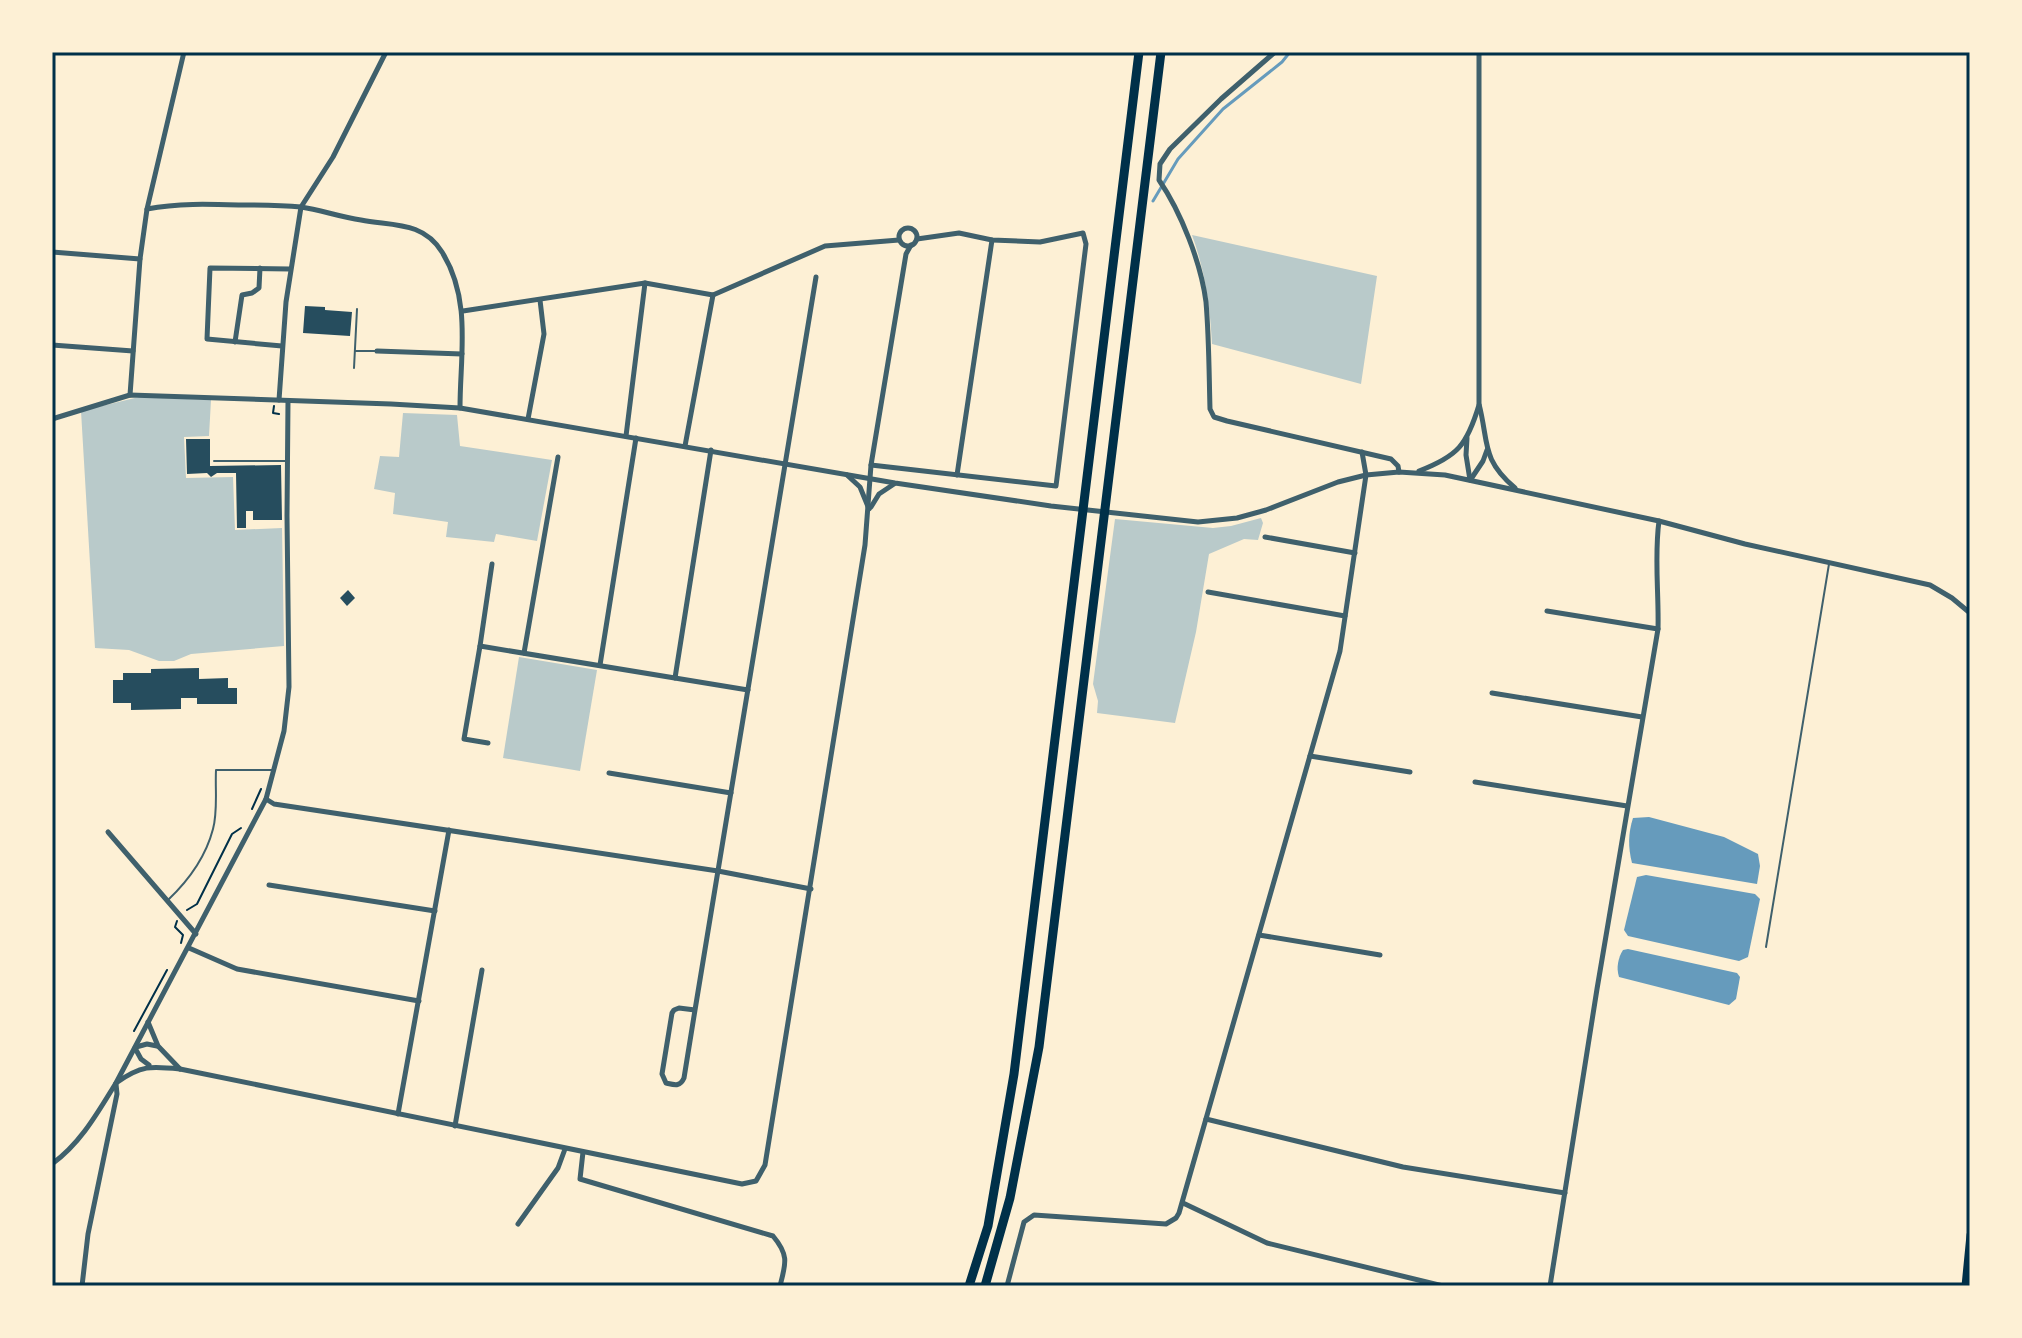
<svg xmlns="http://www.w3.org/2000/svg" width="2022" height="1338" viewBox="0 0 2022 1338" font-family="Mulish,sans-serif">
<style>
.green{fill:#b9caca}
.water{fill:#669bbc}
.lines{fill:none;stroke-linecap:round;stroke-linejoin:round}
.stream{stroke:#669bbc;stroke-width:3}
.building{fill:#264d5e}
.path{stroke:#003049;stroke-width:2}
.service{stroke:#3f606c;stroke-width:2}
.minor{stroke:#3f606c;stroke-width:5}
.secondary{stroke:#003049;stroke-width:7}
.motorway{stroke:#003049;stroke-width:9}
.neatline{fill:none;stroke:#003049;stroke-width:3}
</style>
<rect width="100%" height="100%" fill="#fdf0d5"/>
<g class="green">
<path d="M 1192,235 L 1377,276 L 1361,384 L 1212,344 C 1210,305 1205,271 1192,235 Z"/>
<path d="M 139,397 L 211,400 L 209,436 L 184,437 L 186,478 L 233,477 L 235,530 L 282,528 L 284,646 L 191,654 L 174,661 L 159,661 L 129,650 L 95,648 L 81,411 Z"/>
<path d="M 403,413 L 457,415 L 460,446 L 552,460 L 537,541 L 496,534 L 494,542 L 446,537 L 448,522 L 393,514 L 395,493 L 374,489 L 380,456 L 399,457 Z"/>
<path d="M 1261,518 L 1263,523 L 1258,540 L 1244,539 L 1209,554 L 1196,632 L 1175,723 L 1097,713 L 1098,701 L 1093,684 L 1115,519 L 1213,528 L 1231,526 Z"/>
<path d="M 519,657 L 597,670 L 580,771 L 503,758 Z"/>
</g>
<g class="water">
<path d="M 1649,817 L 1724,837 L 1758,854 L 1760,866 L 1757,884 L 1632,863 C 1628,847 1628,834 1633,818 Z"/>
<path d="M 1646,875 L 1755,894 L 1760,899 L 1748,957 L 1739,961 L 1628,936 L 1624,930 L 1637,877 Z"/>
<path d="M 1628,949 L 1737,973 L 1740,977 L 1736,999 L 1729,1005 L 1619,977 C 1616,968 1618,958 1623,950 Z"/>
</g>
<g class="lines">
<path class="stream" d="M 1153,201 L 1178,159 L 1223,109 L 1282,62 L 1290,52"/>
</g>
<g class="building">
<path d="M 305,306 L 325,307 L 325,310 L 352,312 L 350,336 L 303,333 Z"/>
<path d="M 186,439 L 210,439 L 210,466 L 281,465 L 282,520 L 253,520 L 253,511 L 246,511 L 246,528 L 237,528 L 236,473 L 217,473 L 211,477 L 207,473 L 187,474 Z"/>
<path d="M 348,590 L 355,598 L 347,606 L 340,598 Z"/>
<path d="M 199,668 L 199,679 L 228,678 L 228,688 L 237,688 L 237,704 L 197,704 L 197,698 L 181,698 L 181,709 L 131,710 L 131,703 L 113,703 L 113,680 L 123,680 L 123,673 L 151,673 L 151,669 Z"/>
</g>
<g class="lines">
<g class="path">
<path d="M 274,406 L 273,413 L 279,414"/>
<path d="M 252,809 L 261,789"/>
<path d="M 187,910 L 197,904 L 232,834 L 241,828"/>
<path d="M 177,921 L 175,927 L 183,935 L 181,943"/>
<path d="M 134,1031 L 167,970"/>
</g>
<g class="service">
<path d="M 355,351 L 375,351"/>
<path d="M 354,368 L 357,309"/>
<path d="M 214,461 L 286,461"/>
<path d="M 168,900 C 188,881 206,856 213,829 C 218,811 215,789 216,770 L 274,770"/>
<path d="M 1766,947 L 1829,564"/>
</g>
<g class="minor">
<path d="M 1275,52 L 1221,99 L 1170,149 L 1160,164 L 1159,180 C 1181,212 1201,263 1206,302 C 1209,337 1209,373 1210,409 L 1214,417 L 1227,421 L 1391,459 L 1398,466 L 1399,472"/>
<path d="M 1479,52 L 1479,404 C 1489,443 1481,459 1515,488"/>
<path d="M 147,209 L 184,52"/>
<circle cx="908" cy="237" r="9"/>
<path d="M 52,252 L 140,259"/>
<path d="M 463,311 L 645,283 L 713,295 L 825,246 L 899,240"/>
<path d="M 235,342 L 242,295 L 252,293 L 259,288 L 260,268"/>
<path d="M 52,345 L 133,351"/>
<path d="M 282,346 L 207,339 L 210,268 L 290,269"/>
<path d="M 377,351 L 462,354"/>
<path d="M 130,395 L 140,259 L 147,209 C 178,203 208,204 239,205 C 259,205 280,205 301,207 C 321,210 340,217 361,220 C 392,226 423,221 442,252 C 472,300 460,355 460,408"/>
<path d="M 279,400 L 286,302 L 301,207 L 333,157 L 386,52"/>
<path d="M 52,419 L 130,395 L 391,404 L 460,408 L 895,483 L 1051,506 L 1198,522 L 1237,518 L 1266,510 L 1338,482 L 1366,475 L 1399,472 L 1445,475 L 1659,521 L 1745,544 L 1930,585 L 1952,598 L 1970,613"/>
<path d="M 528,419 L 544,334 L 540,300"/>
<path d="M 626,436 L 645,283"/>
<path d="M 1467,438 L 1466,455 L 1470,480"/>
<path d="M 685,446 L 713,295"/>
<path d="M 871,465 L 1056,486 L 1086,244 L 1083,233 L 1040,242 L 992,240 L 959,233 L 917,239"/>
<path d="M 1419,471 C 1458,456 1467,445 1479,405"/>
<path d="M 847,475 L 860,487 L 869,509"/>
<path d="M 957,475 L 992,240"/>
<path d="M 1471,479 L 1483,461 L 1487,450"/>
<path d="M 871,507 L 879,494 L 894,484"/>
<path d="M 1265,537 L 1355,553"/>
<path d="M 1208,592 L 1345,616"/>
<path d="M 1547,611 L 1658,629"/>
<path d="M 480,646 L 492,564"/>
<path d="M 524,653 L 558,457"/>
<path d="M 600,665 L 636,438"/>
<path d="M 675,678 L 711,450"/>
<path d="M 1492,693 L 1642,717"/>
<path d="M 488,743 L 464,739 L 480,646 L 748,690"/>
<path d="M 1310,756 L 1410,772"/>
<path d="M 609,773 L 731,793"/>
<path d="M 1475,782 L 1627,806"/>
<path d="M 266,799 L 274,804 L 718,871 L 811,889"/>
<path d="M 108,832 L 196,934"/>
<path d="M 269,885 L 435,911"/>
<path d="M 1259,935 L 1380,955"/>
<path d="M 189,948 L 237,969 L 419,1001"/>
<path d="M 695,1010 L 684,1078 C 680,1087 675,1085 666,1083 L 662,1074 L 672,1013 L 674,1010 L 679,1008 L 695,1010 L 816,277"/>
<path d="M 148,1022 L 158,1046 L 180,1069"/>
<path d="M 136,1047 L 147,1044 L 157,1046"/>
<path d="M 135,1048 L 141,1059 L 149,1065"/>
<path d="M 116,1083 C 141,1065 151,1066 180,1069 L 742,1184 L 756,1181 L 765,1165 L 865,545 L 871,465 L 906,254 L 911,245"/>
<path d="M 398,1114 L 449,830"/>
<path d="M 1206,1119 L 1403,1167 L 1565,1193"/>
<path d="M 455,1126 L 482,970"/>
<path d="M 583,1152 L 580,1179 L 773,1236 C 789,1255 786,1263 780,1286"/>
<path d="M 52,1164 C 81,1143 98,1112 116,1083 L 266,799 L 284,731 L 289,687 L 287,516 L 288,401"/>
<path d="M 1183,1203 L 1267,1243 L 1443,1286"/>
<path d="M 518,1224 L 558,1168 L 565,1149"/>
<path d="M 82,1286 L 88,1234 L 117,1094 L 116,1084"/>
<path d="M 1007,1286 L 1024,1222 L 1034,1215 L 1166,1224 L 1176,1218 L 1179,1213 L 1340,651 L 1366,475 L 1362,452"/>
<path d="M 1550,1286 L 1597,989 L 1658,629 C 1659,593 1654,557 1659,521"/>
</g>
<path class="secondary" d="M 1965,1286 L 1970,1235"/>
<g class="motorway">
<path d="M 969,1286 L 988,1226 L 1014,1074 L 1139,52"/>
<path d="M 985,1286 L 1010,1198 L 1039,1047 L 1161,52"/>
</g>
</g>
<rect width="2022" height="1338" fill="none" stroke="#fdf0d5" stroke-width="108"/>
<rect x="54" y="54" width="1914" height="1230" class="neatline"/>
</svg>
